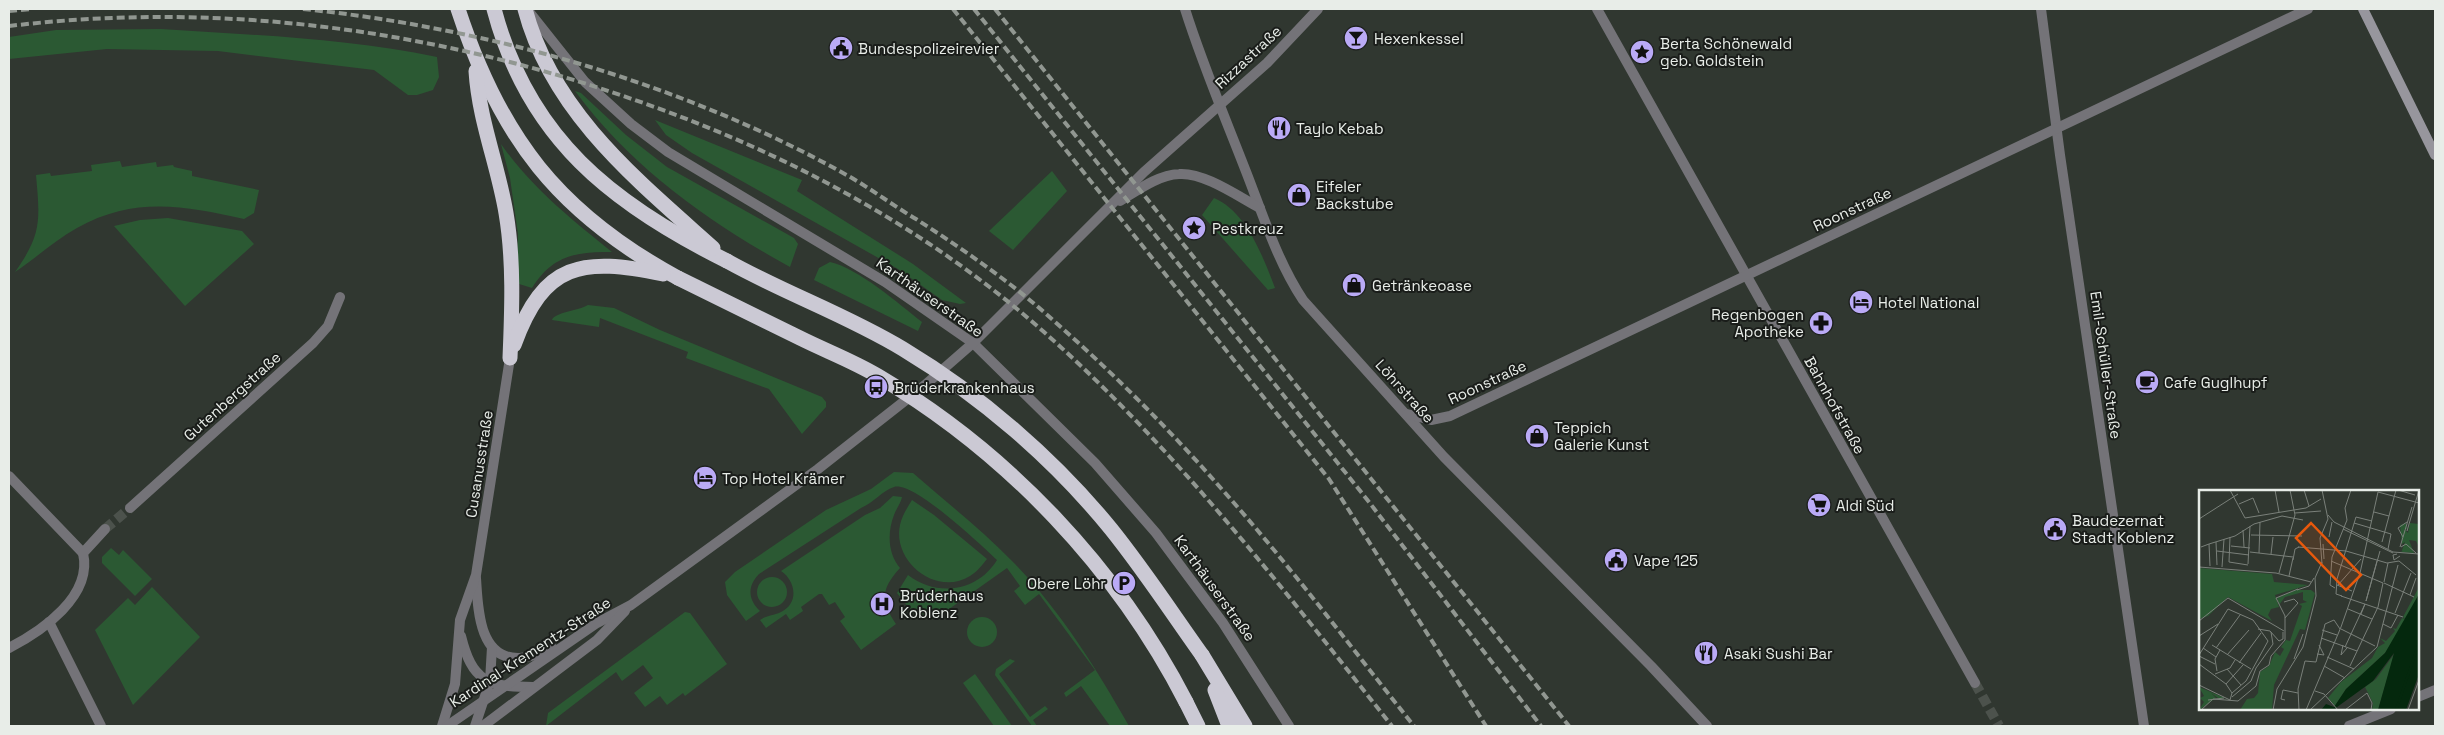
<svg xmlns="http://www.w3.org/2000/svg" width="2444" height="735" viewBox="0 0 2444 735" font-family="'Space Grotesk',sans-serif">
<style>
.green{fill:#2b5933}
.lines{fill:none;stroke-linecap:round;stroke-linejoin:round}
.street-tunnel{stroke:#4c524c;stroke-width:10;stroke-dasharray:10 5;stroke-linecap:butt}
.street{stroke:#747378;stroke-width:10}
.secondary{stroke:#97969d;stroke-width:10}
.highway{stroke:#cbc9d4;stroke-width:15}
.rail{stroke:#919791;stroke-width:4;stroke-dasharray:8 4;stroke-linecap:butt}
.highway-bridge{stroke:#cbc9d4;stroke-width:15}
.labels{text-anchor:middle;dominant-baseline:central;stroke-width:4;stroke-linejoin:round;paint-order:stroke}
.poi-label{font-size:15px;fill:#e8ede8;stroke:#1a1d1a;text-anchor:start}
.street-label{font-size:15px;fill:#e8ede8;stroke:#1a1d1a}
.inset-river{fill:none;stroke:#04280d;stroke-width:2.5}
.inset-road{fill:none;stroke:#7a807a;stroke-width:1}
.view{fill:#e8590c;fill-opacity:0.15;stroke:#e8590c;stroke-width:2.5}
.inset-edge{fill:none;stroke:#e8ede8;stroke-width:2.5}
</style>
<rect width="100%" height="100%" fill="#303730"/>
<g class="green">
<path d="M 161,29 C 253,35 346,38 437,57 L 439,77 L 433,90 L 417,95 L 408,95 L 374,70 L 218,51 L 107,49 L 9,59 L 9,37 L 56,30 Z"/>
<path d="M 575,91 L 581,93 L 626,135 L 667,167 L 794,238 L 798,244 L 790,267 C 708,222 631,167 575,91 Z"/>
<path d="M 655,120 L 802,180 L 797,191 L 913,264 L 966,303 L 960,304 L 942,300 L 898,269 L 692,153 L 666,135 Z"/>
<path d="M 501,144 C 532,188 571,219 612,252 C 576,251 552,256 532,288 L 516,283 L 518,234 L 510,178 Z"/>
<path d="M 120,161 L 122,167 L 156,162 L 157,167 L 173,165 L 174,167 L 192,171 L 192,176 L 259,190 L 254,213 L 244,219 C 184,206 135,196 77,228 C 55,240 36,258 15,272 C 42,234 40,220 36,175 L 50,173 L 51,176 L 92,171 L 91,165 Z"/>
<path d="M 1052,171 L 1067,191 L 1013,250 L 989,231 Z"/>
<path d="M 1214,198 C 1247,212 1263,257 1275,288 L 1268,290 L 1202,215 Z"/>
<path d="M 168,218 L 242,231 L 254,244 L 185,306 L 114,226 L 140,220 Z"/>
<path d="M 830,262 C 858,268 899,304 922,322 L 918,331 L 814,280 L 819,268 Z"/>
<path d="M 588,305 L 614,308 L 660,330 L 822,397 L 826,402 L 826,407 L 802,434 L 769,389 L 686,358 L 688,352 L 600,318 L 599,327 L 552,320 C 555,312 578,311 588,305 Z"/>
<path d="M 894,472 L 913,473 C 946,502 982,530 1013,562 C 1060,610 1096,668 1129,726 L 1110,726 L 1081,686 L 1066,697 L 1064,693 L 1095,670 L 1039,594 L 1025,605 L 1014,591 L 1020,586 L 1007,568 L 935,619 L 920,617 L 913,613 L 897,593 L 908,575 C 938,598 978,591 997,560 C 981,545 914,481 894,487 C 882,491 873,503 861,508 L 759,574 C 747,586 748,600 760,611 L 746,621 L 727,595 L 725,582 L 735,572 L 826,510 L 871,489 Z"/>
<path d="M 893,496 L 902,497 C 901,503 896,509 894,515 C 887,533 888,554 900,568 C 881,589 880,601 896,624 L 861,650 L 840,621 L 845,617 L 835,602 L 829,605 L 822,594 L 819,594 L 801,607 L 803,611 L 790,620 L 786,614 L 766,628 L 760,620 C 767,615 773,616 781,612 C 800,603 795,580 781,571 L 865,515 L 880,508 Z"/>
<path d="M 912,500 L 934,515 L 987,559 C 982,565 977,572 970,576 C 937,597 892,562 900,525 C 902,516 907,508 912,500 Z"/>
<path d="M 111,548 L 119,555 L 123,550 L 152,579 L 135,596 L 102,563 L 102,557 Z"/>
<circle cx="772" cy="592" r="15"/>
<path d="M 152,587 L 200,637 L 133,705 L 95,630 L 128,598 L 135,605 Z"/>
<path d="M 685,612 L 690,613 L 727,664 L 685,696 L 683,693 L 667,705 L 660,696 L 645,707 L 634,693 L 653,678 L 643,665 L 622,681 L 616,672 L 546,726 L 548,713 Z"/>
<circle cx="982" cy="632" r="15"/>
<path d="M 1010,659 L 1015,661 L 999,674 L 1030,717 L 1045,706 L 1048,709 L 1033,720 L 1037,726 L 1032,726 L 995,675 L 996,669 Z"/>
<path d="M 975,674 L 1012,726 L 994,726 L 963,683 Z"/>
</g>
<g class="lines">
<g class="street-tunnel">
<path d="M 105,529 L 130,508"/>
<path d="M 1975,683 L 1999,726"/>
</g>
<g class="street">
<path d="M 527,9 L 585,82 L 631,124 L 668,152 L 885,282 L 973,343 L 1095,463 L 1156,533 L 1223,623 L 1289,726"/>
<path d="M 1185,9 C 1202,63 1224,115 1245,169 C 1262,212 1277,261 1303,300 L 1444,457 L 1651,666 L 1707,726"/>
<path d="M 1597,9 L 1975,683"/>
<path d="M 2041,9 L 2060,155 L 2144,726"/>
<path d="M 1120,201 C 1138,190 1158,175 1179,174 C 1204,172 1239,197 1260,208"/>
<path d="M 1407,414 L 1431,420 L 1450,416 L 2308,9"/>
<path d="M 9,476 L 83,553"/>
<path d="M 130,508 L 313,343 L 328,326 L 340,297"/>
<path d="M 476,578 C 478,607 478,660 520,658 C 531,657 543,652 554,649"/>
<path d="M 49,622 L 101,726"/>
<path d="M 461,636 C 472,681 487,687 533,687"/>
<path d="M 9,648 C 42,631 93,596 83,553 L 105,529"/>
<path d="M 2418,697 L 2435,690"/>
<path d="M 442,726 L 455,684 L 460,620 L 476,575 L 510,358"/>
<path d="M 447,726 L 597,623 L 631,605 L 818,469 L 925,385 L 973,343 L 1144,172 L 1267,63 L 1318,9"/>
<path d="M 475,726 L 490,681 L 492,647"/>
<path d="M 483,726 L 597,640 L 625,611"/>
<path d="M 2349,726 L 2391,709"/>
</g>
<path class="secondary" d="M 2363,9 L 2435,155"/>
<g class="highway">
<path d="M 458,9 C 500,137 558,213 678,278"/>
<path d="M 494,9 C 528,138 612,204 727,261"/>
<path d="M 525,9 C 552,112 637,180 713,248"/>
<path d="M 476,71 C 479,120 498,165 506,213 C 514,260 512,310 510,358"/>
<path d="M 514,345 C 544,262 582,257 663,274"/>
<path d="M 1202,655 L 1245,726"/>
<path d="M 1215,690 L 1229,726"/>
<path d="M 1186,702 L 1198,726"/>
</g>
<g class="rail">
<path d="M 303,9 C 490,28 688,85 852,178 C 874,191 894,206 916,219 C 964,250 1011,282 1054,321 C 1112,372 1168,428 1219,486 C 1288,563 1350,646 1414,726"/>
<path d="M 953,9 L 1329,479 L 1486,726"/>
<path d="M 974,9 L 1369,502 L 1541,726"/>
<path d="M 995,9 L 1569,726"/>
<path d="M 9,11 L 32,9"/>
<path d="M 9,26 C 220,1 431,29 632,99 C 783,151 924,226 1044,332 C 1176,449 1283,589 1392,726"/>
</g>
<g class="highway-bridge">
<path d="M 727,261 C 784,293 847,315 903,349 C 981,396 1054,459 1111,529 C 1144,570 1172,613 1202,655"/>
<path d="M 678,278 C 718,298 759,318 800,338 C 826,351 853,361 878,376 C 1008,453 1117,568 1186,702"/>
</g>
</g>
<defs>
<g id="bar-disc" transform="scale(1.25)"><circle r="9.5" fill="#baaaf6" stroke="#1a1d1a"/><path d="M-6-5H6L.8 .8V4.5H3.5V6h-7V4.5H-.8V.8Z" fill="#111"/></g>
<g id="civic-disc" transform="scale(1.25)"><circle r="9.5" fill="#baaaf6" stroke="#1a1d1a"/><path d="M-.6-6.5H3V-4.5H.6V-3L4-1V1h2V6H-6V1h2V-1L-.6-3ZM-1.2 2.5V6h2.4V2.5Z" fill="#111"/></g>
<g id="sight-disc" transform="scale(1.25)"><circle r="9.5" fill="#baaaf6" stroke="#1a1d1a"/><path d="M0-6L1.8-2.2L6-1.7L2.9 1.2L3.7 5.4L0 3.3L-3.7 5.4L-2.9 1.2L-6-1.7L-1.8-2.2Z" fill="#111"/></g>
<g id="restaurant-disc" transform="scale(1.25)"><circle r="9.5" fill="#baaaf6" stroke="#1a1d1a"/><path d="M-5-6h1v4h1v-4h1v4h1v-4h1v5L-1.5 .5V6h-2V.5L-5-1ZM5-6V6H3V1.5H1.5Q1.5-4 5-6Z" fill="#111"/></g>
<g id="shop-disc" transform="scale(1.25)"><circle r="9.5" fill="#baaaf6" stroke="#1a1d1a"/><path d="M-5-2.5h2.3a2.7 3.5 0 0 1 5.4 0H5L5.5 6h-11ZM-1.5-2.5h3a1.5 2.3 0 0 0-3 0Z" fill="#111"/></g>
<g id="hotel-disc" transform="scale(1.25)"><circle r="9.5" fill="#baaaf6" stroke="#1a1d1a"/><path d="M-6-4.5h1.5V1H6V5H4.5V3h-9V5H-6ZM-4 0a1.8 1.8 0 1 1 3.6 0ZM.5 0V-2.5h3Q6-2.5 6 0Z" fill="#111"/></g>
<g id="pharmacy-disc" transform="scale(1.25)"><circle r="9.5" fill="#baaaf6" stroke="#1a1d1a"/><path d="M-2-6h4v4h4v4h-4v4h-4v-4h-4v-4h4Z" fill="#111"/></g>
<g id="cafe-disc" transform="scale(1.25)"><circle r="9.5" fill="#baaaf6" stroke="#1a1d1a"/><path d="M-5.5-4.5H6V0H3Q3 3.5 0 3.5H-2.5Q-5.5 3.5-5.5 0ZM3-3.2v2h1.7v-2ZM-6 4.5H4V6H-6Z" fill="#111"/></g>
<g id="bus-disc" transform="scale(1.25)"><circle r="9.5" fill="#baaaf6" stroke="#1a1d1a"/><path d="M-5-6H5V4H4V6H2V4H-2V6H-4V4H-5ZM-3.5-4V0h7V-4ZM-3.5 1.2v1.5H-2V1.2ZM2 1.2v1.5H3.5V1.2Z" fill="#111"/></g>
<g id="supermarket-disc" transform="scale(1.25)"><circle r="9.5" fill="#baaaf6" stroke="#1a1d1a"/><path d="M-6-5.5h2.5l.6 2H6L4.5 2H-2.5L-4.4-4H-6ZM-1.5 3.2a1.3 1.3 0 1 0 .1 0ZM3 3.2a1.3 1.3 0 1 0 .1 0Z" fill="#111"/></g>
<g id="parking-disc" transform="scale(1.25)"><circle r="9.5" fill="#baaaf6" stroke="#1a1d1a"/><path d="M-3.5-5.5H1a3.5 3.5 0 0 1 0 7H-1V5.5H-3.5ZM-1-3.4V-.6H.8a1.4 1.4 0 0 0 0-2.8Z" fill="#111"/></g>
<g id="hospital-disc" transform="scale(1.25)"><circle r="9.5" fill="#baaaf6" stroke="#1a1d1a"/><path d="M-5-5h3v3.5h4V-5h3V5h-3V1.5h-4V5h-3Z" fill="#111"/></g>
</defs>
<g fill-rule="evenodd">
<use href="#bar-disc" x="1356" y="38"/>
<use href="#civic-disc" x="841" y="48"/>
<use href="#sight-disc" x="1642" y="52"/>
<use href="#restaurant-disc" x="1279" y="128"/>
<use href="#shop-disc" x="1299" y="195"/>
<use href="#sight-disc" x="1194" y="228"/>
<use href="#shop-disc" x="1354" y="285"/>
<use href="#hotel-disc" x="1861" y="302"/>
<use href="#pharmacy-disc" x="1821" y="323"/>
<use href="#cafe-disc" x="2147" y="382"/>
<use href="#bus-disc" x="876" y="387"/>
<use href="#shop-disc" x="1537" y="436"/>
<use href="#hotel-disc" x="705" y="478"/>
<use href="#supermarket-disc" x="1819" y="505"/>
<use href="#civic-disc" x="2055" y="529"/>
<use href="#civic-disc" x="1616" y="560"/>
<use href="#parking-disc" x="1124" y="583"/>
<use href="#hospital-disc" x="882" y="604"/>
<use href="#restaurant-disc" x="1706" y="653"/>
</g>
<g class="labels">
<g class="poi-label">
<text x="1374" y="38">Hexenkessel</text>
<text x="1660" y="43">Berta Schönewald<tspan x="1660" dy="17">geb. Goldstein</tspan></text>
<text x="858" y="48">Bundespolizeirevier</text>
<text x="1296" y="128">Taylo Kebab</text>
<text x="1316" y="186">Eifeler<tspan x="1316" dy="17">Backstube</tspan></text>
<text x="1212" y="228">Pestkreuz</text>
<text x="1372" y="285">Getränkeoase</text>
<text x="1878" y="302">Hotel National</text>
<text x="1804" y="314" text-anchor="end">Regenbogen<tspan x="1804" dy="17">Apotheke</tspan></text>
<text x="2164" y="382">Cafe Guglhupf</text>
<text x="894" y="387">Brüderkrankenhaus</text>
<text x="1554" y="427">Teppich<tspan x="1554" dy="17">Galerie Kunst</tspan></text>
<text x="722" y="478">Top Hotel Krämer</text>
<text x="1836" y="505">Aldi Süd</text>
<text x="2072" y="520">Baudezernat<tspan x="2072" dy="17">Stadt Koblenz</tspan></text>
<text x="1634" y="560">Vape 125</text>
<text x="1106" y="583" text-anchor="end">Obere Löhr</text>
<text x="900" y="595">Brüderhaus<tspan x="900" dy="17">Koblenz</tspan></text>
<text x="1724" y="653">Asaki Sushi Bar</text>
</g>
<g class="street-label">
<text transform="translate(1248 57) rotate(-43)">Rizzastraße</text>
<text transform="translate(1852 209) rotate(-25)">Roonstraße</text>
<text transform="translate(930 297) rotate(35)">Karthäuserstraße</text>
<text transform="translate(2106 365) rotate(82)">Emil-Schüller-Straße</text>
<text transform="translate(1487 382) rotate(-25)">Roonstraße</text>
<text transform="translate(1405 391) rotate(48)">Löhrstraße</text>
<text transform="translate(232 396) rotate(-42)">Gutenbergstraße</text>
<text transform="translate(1835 405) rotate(61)">Bahnhofstraße</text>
<text transform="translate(479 464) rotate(-81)">Cusanusstraße</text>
<text transform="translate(1215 588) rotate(54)">Karthäuserstraße</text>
<text transform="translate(530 652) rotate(-33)">Kardinal-Krementz-Straße</text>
</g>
</g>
<g transform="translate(2199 490)">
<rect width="220" height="220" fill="#303730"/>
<path d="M 207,33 L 208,39 L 205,39 L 209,43 L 211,33 L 220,34 L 220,57 L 217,51 L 210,50 L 215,63 L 203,62 L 204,60 L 202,63 L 206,52 L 203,54 L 201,35 ZM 0,78 L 73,84 L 75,92 L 109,95 L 76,105 L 80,117 L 72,119 L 69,125 L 73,131 L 29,107 L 9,126 L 0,129 ZM 220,97 L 220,104 L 201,142 L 186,163 L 147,199 L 136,216 L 129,208 L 142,192 L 173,168 L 179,157 L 186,153 L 181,148 L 187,151 L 196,141 L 194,138 L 197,139 L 203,128 L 206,129 L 204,127 ZM 97,100 L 112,100 L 116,103 L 106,140 L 101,139 L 75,195 L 73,220 L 41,220 L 48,209 L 55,208 L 59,203 L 61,182 L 70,176 L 76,162 L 81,166 L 85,159 L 82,157 L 87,150 L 91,151 L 103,116 L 100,114 L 108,112 L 104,110 L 104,102 L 86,107 L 80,115 L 78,108 ZM 196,163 L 179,220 L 173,220 L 174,213 L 166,197 L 177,189 ZM 0,197 L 26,208 L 22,208 L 29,210 L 19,208 L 12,203 L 17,208 L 0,220 L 5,212 L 1,208 L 5,206 Z" fill="#2b5933"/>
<path d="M 220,104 L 220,184 L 207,220 L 179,220 L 195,163 L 174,191 L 134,220 L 122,220 L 127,214 L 135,217 L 147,199 L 186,163 Z" fill="#04280d"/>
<path class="inset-river" d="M 197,220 L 220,153"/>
<path class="inset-road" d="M 31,0 L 46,28 L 107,18 L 122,9M 76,0 L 80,22M 105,0 L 110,16M 199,0 L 216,5M 179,2 L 220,13M 40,14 L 54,8 L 60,23M 175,22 L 190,26M 96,23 L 122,21M 129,25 L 135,32 L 194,62 L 220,64M 157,27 L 173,31M 0,29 L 39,4M 155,33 L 192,44 L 189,59M 144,39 L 194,63M 44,40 L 45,57M 208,41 L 220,0M 52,45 L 103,46M 31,47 L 30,72 L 49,75M 130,47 L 133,32M 204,47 L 199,38 L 208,32M 17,52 L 18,75M 183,52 L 197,0M 10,54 L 36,46 L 55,34 L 83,26 L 104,30M 124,54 L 125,69M 32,56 L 51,58M 2,57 L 10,54 L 11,76M 99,57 L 147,61 L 188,73 L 200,71 L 217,85M 201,57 L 213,17M 202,57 L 207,54 L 217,63M 18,61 L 50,65M 51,62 L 94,67M 60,63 L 61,32M 72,64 L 74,47M 198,64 L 194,65 L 195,70 L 201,66M 94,70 L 96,59 L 100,57M 132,71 L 184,93M 49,74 L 51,36M 123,74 L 121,48 L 129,29 L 123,0M 0,77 L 77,83 L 112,92M 23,77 L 25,49M 80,83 L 96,25 L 91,0M 90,86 L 94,68M 138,89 L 157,27M 138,90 L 137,104 L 143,106M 185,92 L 189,73M 185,93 L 215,107M 138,95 L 153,101M 139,95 L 162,69M 136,98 L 131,95 L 133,67 L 148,30 L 146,18 L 152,0M 98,100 L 110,96 L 115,88M 211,105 L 217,88M 142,106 L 204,127M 167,111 L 181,61M 167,111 L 178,71M 85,112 L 95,109 L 99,113 L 86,128M 149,119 L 173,129M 196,123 L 212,83M 0,131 L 29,108 L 85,141M 184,134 L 192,138 L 199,125M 59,139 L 71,141 L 80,151 L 84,149 L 84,142M 142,139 L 176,156M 123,140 L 138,145M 0,146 L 19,134M 122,148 L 158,161M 13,155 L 52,179M 144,155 L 142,165 L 148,158M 146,157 L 166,114 L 162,124M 4,158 L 17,167M 17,158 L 41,125M 118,164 L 125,165 L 120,155M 0,165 L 29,119 L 54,130 L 69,151 L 47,191 L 33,203M 28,165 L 50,140M 0,166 L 16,174M 128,167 L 155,179M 95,169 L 104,144M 40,173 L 62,143M 0,174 L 27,194 L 33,203 L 31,210M 125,176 L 146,188M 151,176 L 179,117 L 184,93M 28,179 L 42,195M 18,181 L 16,169 L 21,160M 16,184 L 31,178 L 36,170M 27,194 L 44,175M 0,195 L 31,210M 116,201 L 125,204 L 139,220M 33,207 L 52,191 L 57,178 L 74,154 L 72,142M 9,210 L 25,208M 86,210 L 82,209 L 84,200 L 99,203M 2,220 L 14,209 L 39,211 L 57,196 L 61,181 L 70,175 L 72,166 L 86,150 L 86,126 L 77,108 L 99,99M 74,220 L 78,199 L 104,157 L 117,106 L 116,88 L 123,72M 100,220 L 99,199 L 106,171 L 117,172 L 126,134 L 135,130 L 141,139M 107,220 L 142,137 L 161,83 L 179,2M 111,220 L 178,157 L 199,75M 146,220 L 168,203 L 173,213 L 172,220M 209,220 L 220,190"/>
<path class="view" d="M 112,33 L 162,85 L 147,100 L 97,48 Z"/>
<rect width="220" height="220" class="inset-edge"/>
</g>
<rect width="2444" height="735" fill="none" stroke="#e8ede8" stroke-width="20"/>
</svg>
